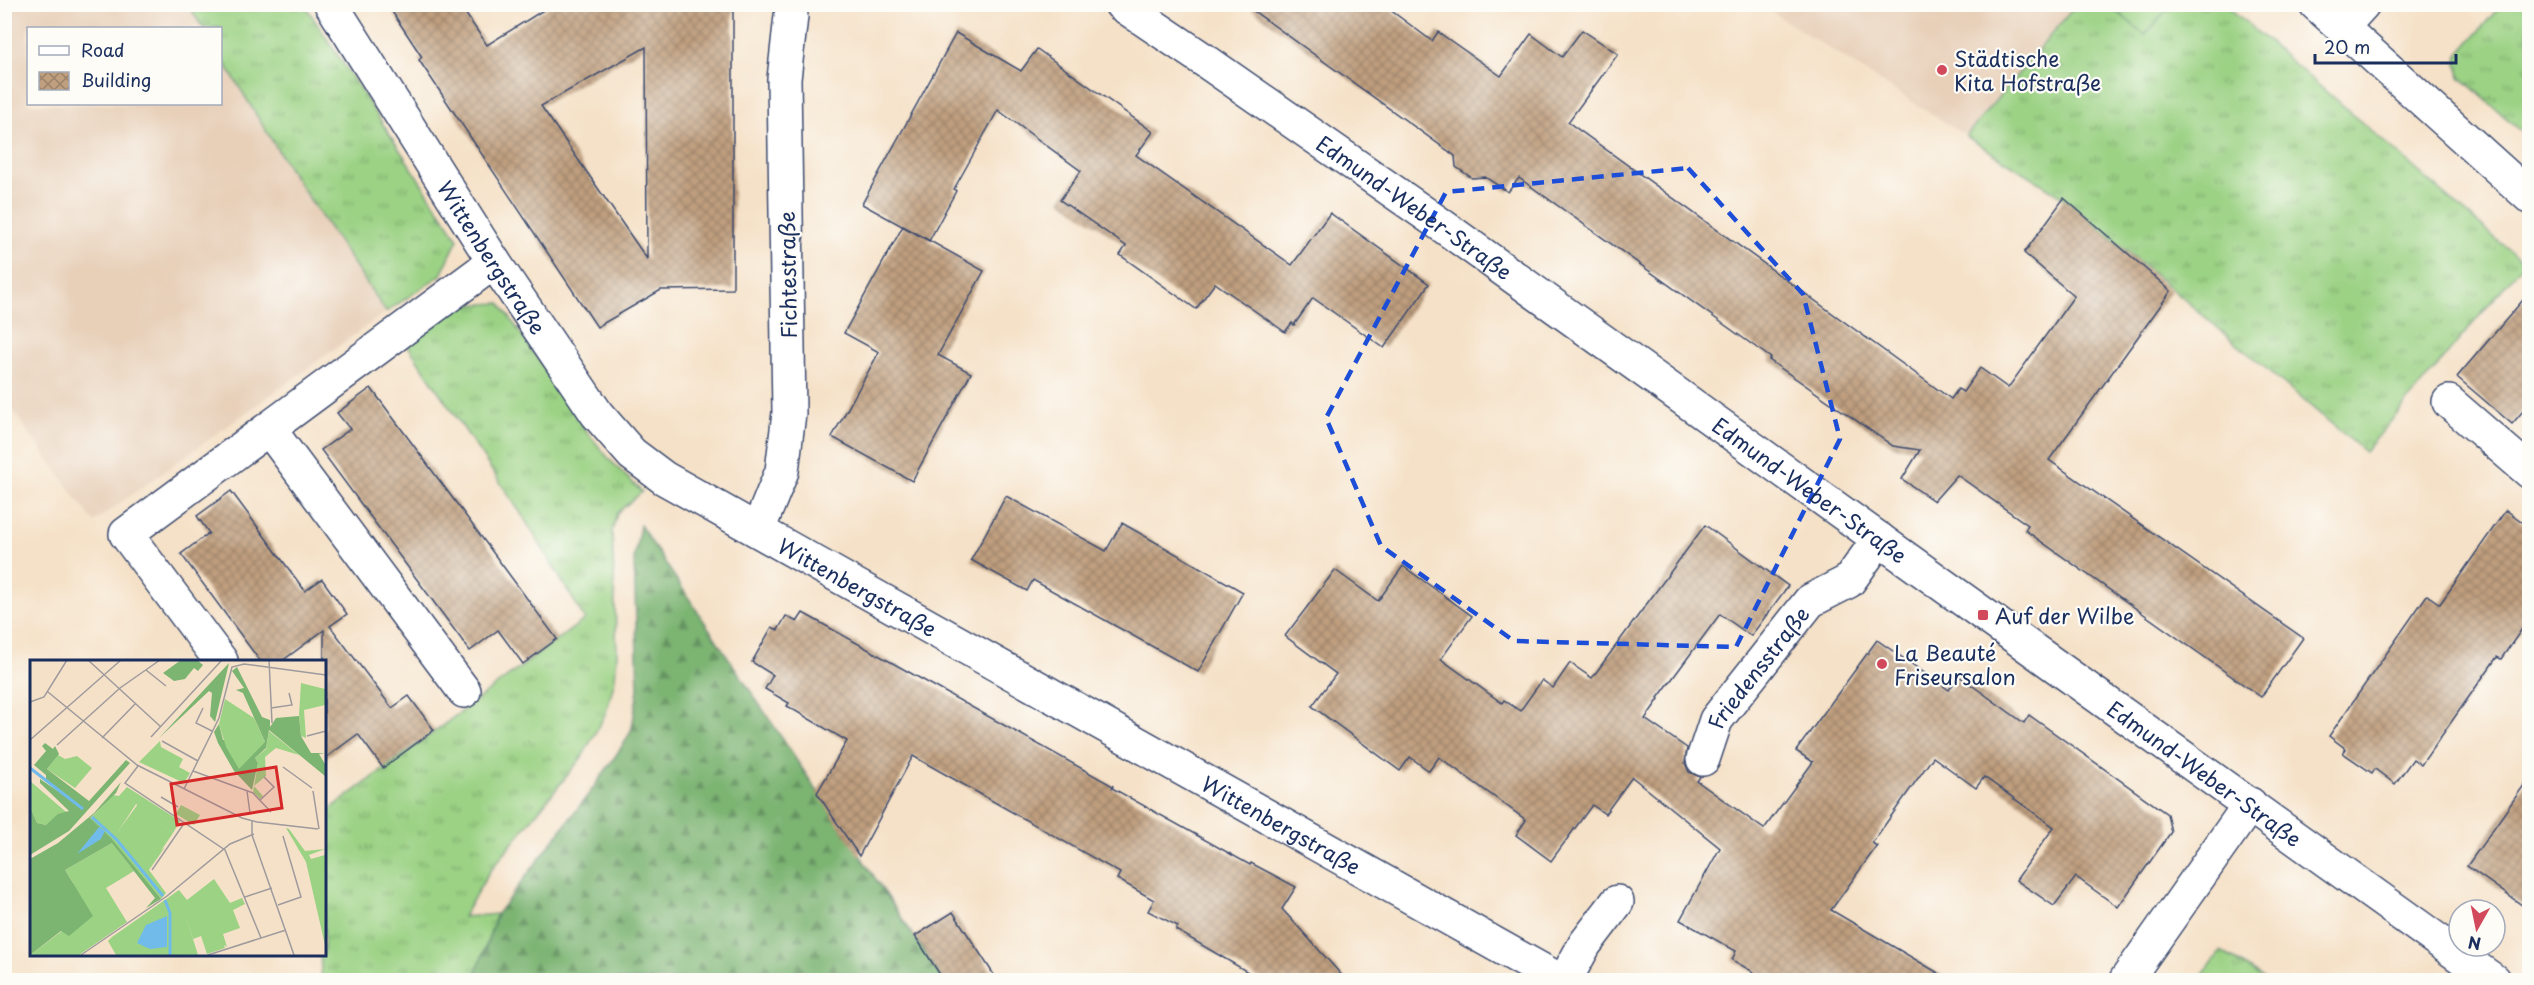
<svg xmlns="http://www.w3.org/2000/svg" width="2534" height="985" viewBox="0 0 2534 985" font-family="'Playpen Sans',sans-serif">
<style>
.built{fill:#e7cfb8}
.grass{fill:url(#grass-tufts);stroke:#5b8071;stroke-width:1.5}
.forest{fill:url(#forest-firs);stroke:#4c7268;stroke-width:1.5}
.pitch{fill:#9bd284;stroke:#5b8071;stroke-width:1.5}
.building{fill:url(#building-cross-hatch);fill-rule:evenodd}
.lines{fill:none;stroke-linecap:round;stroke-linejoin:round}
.minor-casing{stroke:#3c4a6e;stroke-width:36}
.minor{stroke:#fff;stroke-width:33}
.marked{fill:none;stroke:#1d4ed8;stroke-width:4.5;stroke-dasharray:12 8;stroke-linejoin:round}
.poi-dot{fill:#d1495b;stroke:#fdfcf7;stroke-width:2}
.labels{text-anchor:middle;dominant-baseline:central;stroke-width:4.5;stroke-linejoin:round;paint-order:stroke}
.poi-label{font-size:21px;fill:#1b2f5e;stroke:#fdfcf7;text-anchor:start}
.street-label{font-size:21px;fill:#1b2f5e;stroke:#fdfcf7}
.inset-river{fill:none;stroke:#70bbe9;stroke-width:3}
.inset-road{fill:none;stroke:#9e9a9d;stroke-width:1.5}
.view{fill:#d62828;fill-opacity:0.15;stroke:#d62828;stroke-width:3}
.inset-edge{fill:none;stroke:#1b2f5e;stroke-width:3}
</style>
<defs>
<pattern id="grass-tufts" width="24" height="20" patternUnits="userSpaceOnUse" patternTransform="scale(1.5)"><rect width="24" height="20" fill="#9bd284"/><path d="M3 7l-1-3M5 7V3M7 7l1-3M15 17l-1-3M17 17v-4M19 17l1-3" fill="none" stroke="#7eab6f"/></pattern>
<pattern id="forest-firs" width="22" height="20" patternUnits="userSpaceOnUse" patternTransform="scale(1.5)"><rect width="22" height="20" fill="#7cb472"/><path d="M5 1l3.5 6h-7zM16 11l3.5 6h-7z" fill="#659361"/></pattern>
<pattern id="building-cross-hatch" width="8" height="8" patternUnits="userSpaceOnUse" patternTransform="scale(1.5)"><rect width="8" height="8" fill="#c09f7e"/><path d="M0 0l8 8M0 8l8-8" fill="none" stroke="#9b826a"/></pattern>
</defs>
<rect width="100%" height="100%" fill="#fdfcf7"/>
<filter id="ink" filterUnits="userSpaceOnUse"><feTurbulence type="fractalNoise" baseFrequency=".0167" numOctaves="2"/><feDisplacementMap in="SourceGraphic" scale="12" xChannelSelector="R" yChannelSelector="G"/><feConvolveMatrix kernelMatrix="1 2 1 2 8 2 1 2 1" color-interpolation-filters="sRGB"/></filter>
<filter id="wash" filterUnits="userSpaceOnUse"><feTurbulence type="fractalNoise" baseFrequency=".008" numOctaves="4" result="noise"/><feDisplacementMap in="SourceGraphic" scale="24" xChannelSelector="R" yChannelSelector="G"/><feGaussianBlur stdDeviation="1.35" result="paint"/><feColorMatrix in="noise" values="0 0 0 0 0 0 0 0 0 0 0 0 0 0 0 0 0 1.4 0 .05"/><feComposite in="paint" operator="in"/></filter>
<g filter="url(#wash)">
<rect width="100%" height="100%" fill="#f5e1c7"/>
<g class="built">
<path d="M 4,5 L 188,5 L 203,28 L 28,28 L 28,104 L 220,104 L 221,57 L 290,170 L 386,312 L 94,522 L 5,400 Z"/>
<path d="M 1761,5 L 2076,5 L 1966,136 Z"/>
</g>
<g class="grass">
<path d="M 188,5 L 305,5 L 458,239 L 441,275 L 386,312 L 290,170 L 221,57 L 220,28 L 203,28 Z"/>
<path d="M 2076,5 L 2226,5 L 2524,263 L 2365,452 L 2064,198 L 1966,136 Z"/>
<path d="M 2501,5 L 2529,5 L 2529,138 L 2460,77 L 2457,64 L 2458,55 Z"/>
<path d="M 500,303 L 587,432 L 610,460 L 642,492 L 617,513 L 612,531 L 617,654 L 615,679 L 606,713 L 582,757 L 489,872 L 463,917 L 497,914 L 474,980 L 322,980 L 320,954 L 324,954 L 324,814 L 585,619 L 524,518 L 406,343 L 462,305 Z"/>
<path d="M 2221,951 L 2266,980 L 2199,980 Z"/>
</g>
<path class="forest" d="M 640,525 L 943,980 L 474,980 L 497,914 L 594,787 L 625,742 L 632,728 L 638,689 L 634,559 Z"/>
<path class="pitch" d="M 2109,5 L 2171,5 L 2145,35 Z"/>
<g id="blocks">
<g class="building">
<path d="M 387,4 L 459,4 L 487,45 L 553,4 L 733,4 L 733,289 L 661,290 L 597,327 L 419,60 L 422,57 ZM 646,47 L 647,259 L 541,106 Z"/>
<path d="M 1244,4 L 1382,4 L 1432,41 L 1438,32 L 1501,76 L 1531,34 L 1562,57 L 1582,30 L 1618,54 L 1568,122 L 1951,399 L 1958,389 L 1963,392 L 1980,368 L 2008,388 L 2074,296 L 2024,253 L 2064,198 L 2171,291 L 2049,460 L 2303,638 L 2261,697 L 2025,530 L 2028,525 L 1957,475 L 1934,501 L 1902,479 L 1920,450 L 1893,446 L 1769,360 L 1771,358 L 1519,178 L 1508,192 L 1485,177 L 1472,178 L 1456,167 L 1455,156 Z"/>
<path d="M 956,33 L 1021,71 L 1037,49 L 1153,132 L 1136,155 L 1292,265 L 1330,213 L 1429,284 L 1384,348 L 1313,298 L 1294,325 L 1292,323 L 1285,332 L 1215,283 L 1196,309 L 1120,255 L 1126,246 L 1060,200 L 1081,171 L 998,110 L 954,189 L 956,191 L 929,241 L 862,204 Z"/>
<path d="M 903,226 L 984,271 L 938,355 L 971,373 L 912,481 L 832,437 L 879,352 L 844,333 Z"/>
<path d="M 2529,293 L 2529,404 L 2512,424 L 2457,377 Z"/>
<path d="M 371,388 L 557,639 L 523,664 L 498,630 L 470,651 L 321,450 L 350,429 L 337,413 Z"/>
<path d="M 231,491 L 305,591 L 322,579 L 347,614 L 330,626 L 392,708 L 409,696 L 434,730 L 383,768 L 358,734 L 324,759 L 324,630 L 282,661 L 260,661 L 181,554 L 209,533 L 197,516 Z"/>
<path d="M 1006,496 L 1106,551 L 1122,523 L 1243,592 L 1198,672 L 1033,580 L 1027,591 L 971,560 Z"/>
<path d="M 2506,510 L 2529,527 L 2529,619 L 2501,659 L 2497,657 L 2421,765 L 2413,759 L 2395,784 L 2375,769 L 2372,773 L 2343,753 L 2346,749 L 2329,736 L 2427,595 L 2440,604 Z"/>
<path d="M 1705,525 L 1788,586 L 1751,636 L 1720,614 L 1658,698 L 1659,699 L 1645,719 L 1687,748 L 1685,763 L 1689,772 L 1700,777 L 1697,781 L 1764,829 L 1813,762 L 1796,751 L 1877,640 L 1949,690 L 1959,676 L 2024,723 L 2029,715 L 2167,814 L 2171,832 L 2118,907 L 2076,877 L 2054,906 L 2016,880 L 2054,827 L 1984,777 L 1976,788 L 1933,757 L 1872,843 L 1877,846 L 1831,910 L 1952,981 L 1769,981 L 1732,960 L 1736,951 L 1680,920 L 1720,848 L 1632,777 L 1605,814 L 1592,805 L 1551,861 L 1516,835 L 1526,820 L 1439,757 L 1429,771 L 1410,757 L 1400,771 L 1312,706 L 1336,674 L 1285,636 L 1335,570 L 1378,601 L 1403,566 L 1472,616 L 1441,659 L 1502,703 L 1504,700 L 1520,711 L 1542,680 L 1553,688 L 1570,663 L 1592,678 Z"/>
<path d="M 803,613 L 1113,786 L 1112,788 L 1250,865 L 1251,863 L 1296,887 L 1282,909 L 1347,981 L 1263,981 L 1176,930 L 1178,926 L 1148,911 L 1154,900 L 1117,879 L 1120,873 L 913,756 L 859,856 L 817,793 L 847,741 L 787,706 L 789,703 L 765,689 L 773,675 L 752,662 L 772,627 L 778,630 L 786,616 L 797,622 Z"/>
<path d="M 2529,778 L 2529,910 L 2467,866 Z"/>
<path d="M 953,912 L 998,981 L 944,981 L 915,936 Z"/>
</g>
</g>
</g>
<g filter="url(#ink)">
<use href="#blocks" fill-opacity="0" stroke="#3c4a6e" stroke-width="1.5"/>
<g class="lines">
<g class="minor-casing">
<g id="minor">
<path id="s1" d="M 331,4 L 494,262 L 597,414 L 632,454 L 664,478 L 1559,980"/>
<path id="s2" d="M 1121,4 L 1207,62 L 1440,224 L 2493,980"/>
<path d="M 2316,4 L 2530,197"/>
<path d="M 2342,27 L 2363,4"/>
<path d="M 2449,402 L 2530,472"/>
<path d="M 269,429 L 464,691"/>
<path d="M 758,530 L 782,471 L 789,413 L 784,79 L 791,16"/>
<path d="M 221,661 L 126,534 L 494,262"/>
<path id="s3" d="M 1703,759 L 1716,720 L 1810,601 L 1849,581 L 1879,539"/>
<path d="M 1565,980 L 1585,944 L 1617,902"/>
<path d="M 2126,980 L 2250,804"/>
</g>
</g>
<use href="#minor" class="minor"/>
</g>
</g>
<path class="marked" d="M 1688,168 L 1803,294 L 1840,439 L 1736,647 L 1514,641 L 1381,546 L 1326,418 L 1446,192 Z"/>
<g class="poi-dot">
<circle cx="1942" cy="70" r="6"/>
<rect x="1977" y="609" width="12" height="12" rx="3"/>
<circle cx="1882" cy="664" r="6"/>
</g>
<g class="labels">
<g class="poi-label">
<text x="1954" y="58">Städtische<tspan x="1954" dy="24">Kita Hofstraße</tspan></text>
<text x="1995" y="615">Auf der Wilbe</text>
<text x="1894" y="652">La Beauté<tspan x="1894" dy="24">Friseursalon</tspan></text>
</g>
<g class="street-label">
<text stroke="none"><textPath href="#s2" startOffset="357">Edmund-Weber-Straße</textPath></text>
<text stroke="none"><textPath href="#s1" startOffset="300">Wittenbergstraße</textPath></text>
<text transform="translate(787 275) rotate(-91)">Fichtestraße</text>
<text stroke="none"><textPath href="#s2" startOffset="843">Edmund-Weber-Straße</textPath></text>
<text stroke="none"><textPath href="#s1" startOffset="804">Wittenbergstraße</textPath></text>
<text stroke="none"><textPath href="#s3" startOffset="108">Friedensstraße</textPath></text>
<text stroke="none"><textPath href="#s2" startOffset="1329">Edmund-Weber-Straße</textPath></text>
<text stroke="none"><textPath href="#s1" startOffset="1290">Wittenbergstraße</textPath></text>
</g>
</g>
<g transform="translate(30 660)">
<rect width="296" height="296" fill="#f5e1c7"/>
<path d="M 271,23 L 295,29 L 295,45 L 274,50 L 276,78 L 271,76 L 269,55 ZM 239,71 L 269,95 L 246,88 L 235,97 L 236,116 L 224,126 L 233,136 L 230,139 L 223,132 L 228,103 L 225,98 L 236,89 ZM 130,81 L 131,87 L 153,99 L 149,107 L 160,113 L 154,123 L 109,102 ZM 28,95 L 35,99 L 47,96 L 62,108 L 45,128 L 17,109 ZM 0,121 L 35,151 L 37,152 L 16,165 L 7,163 L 0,147 ZM 97,127 L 150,161 L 143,173 L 106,144 L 89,170 L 125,196 L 135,187 L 119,210 L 136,233 L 131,239 L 60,159 L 83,135 L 89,136 ZM 151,145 L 170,155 L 164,165 L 146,154 ZM 256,168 L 259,169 L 275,191 L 295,189 L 279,195 L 281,199 L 295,195 L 295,285 L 276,202 ZM 82,183 L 104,211 L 76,228 L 97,262 L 49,295 L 0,295 L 32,271 L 43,223 L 35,210 ZM 184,219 L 200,243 L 212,238 L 215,244 L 203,250 L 210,268 L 193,274 L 197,287 L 157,260 L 168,295 L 86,295 L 78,281 L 82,277 L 149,230 L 157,240 Z" fill="#9bd284"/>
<path d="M 151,0 L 167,0 L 173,5 L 168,11 L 164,8 L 155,19 L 144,21 L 133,13 ZM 199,3 L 185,62 L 180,56 L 182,33 L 179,31 L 129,78 ZM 207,7 L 232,57 L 240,60 L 240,67 L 246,58 L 269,56 L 271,76 L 281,93 L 295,93 L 289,94 L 295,104 L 295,98 L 295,116 L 239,70 L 236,88 L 225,98 L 228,103 L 222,130 L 204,111 L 188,83 L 184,72 L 189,64 L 193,80 L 235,82 L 213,33 L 206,30 L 214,28 L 202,11 ZM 15,83 L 23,89 L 25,86 L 29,94 L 17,109 L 59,141 L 96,100 L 100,103 L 39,171 L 0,195 L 0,147 L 7,163 L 16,165 L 28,154 L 39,151 L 10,123 L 10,119 L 54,149 L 16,120 L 16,115 L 4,105 L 16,91 L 12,86 ZM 91,122 L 86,133 L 60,158 L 81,178 L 131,239 L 116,248 L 125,238 L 82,183 L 35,210 L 63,256 L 39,276 L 31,271 L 0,295 L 0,199 L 28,183 L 64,153 Z" fill="#7cb472"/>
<path d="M 195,39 L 224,58 L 235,82 L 209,109 L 196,87 L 189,64 ZM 183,251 L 195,288 L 177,294 L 171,276 L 163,279 L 157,260 Z" fill="#9bd284"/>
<path d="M 108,144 L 143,173 L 128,195 L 121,197 L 89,170 Z" fill="#9bd284"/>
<path d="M 69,167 L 75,171 L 71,179 L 47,194 ZM 137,256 L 137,287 L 120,289 L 107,283 L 116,265 Z" fill="#70bbe9"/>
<path class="inset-river" d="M 0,108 L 53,149M 62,157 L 87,180 L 133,236M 135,240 L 140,253 L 140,295"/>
<path class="inset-road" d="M 58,0 L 131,67M 239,0 L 242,63M 116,10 L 136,26M 18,32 L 107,105 L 212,158 L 227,162M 0,42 L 14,37 L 37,0M 173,48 L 166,63 L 182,71M 241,48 L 262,45 L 259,33M 277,76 L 296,71M 121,77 L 192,0M 72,78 L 106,43M 0,80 L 91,0M 132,81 L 168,101M 27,85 L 90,28 L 130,0M 108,106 L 95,123 L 195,190 L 231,278M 253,107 L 282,128M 163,111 L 223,133 L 241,152M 154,129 L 189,58 L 202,7 L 214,4 L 296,15M 217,131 L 220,153M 283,131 L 289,169M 131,137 L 148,147M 230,140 L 244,127 L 234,117M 222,160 L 222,175 L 264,295M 227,162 L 288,169M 122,210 L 155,162M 215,237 L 242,228M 248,245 L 271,237 L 253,176M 51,295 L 137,236 L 200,184 L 224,174M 178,295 L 256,270"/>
<path class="view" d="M 246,107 L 252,148 L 147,165 L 141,124 Z"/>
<rect width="296" height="296" class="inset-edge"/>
</g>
<rect width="2534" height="985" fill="none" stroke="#fdfcf7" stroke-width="24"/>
<rect x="27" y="27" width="195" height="78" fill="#fdfcf7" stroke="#a3aaba" stroke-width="1.5"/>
<rect x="39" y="46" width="30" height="9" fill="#ffffff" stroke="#a3aaba" stroke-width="1.5"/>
<text x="81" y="57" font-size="18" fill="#1b2f5e">Road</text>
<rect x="39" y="72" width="30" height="18" fill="url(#building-cross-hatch)" stroke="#a3aaba" stroke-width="1.5"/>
<text x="81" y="87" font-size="18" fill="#1b2f5e">Building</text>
<g transform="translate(2477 928) rotate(189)"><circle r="28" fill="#fdfcf7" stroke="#a3aaba" stroke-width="1.5"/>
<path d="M0-4.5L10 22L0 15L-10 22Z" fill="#d1495b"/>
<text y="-9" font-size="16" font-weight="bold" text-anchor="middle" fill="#1b2f5e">N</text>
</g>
<path d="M2315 54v9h141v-9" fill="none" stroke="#1b2f5e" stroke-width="3"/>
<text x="2324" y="54" font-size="18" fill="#1b2f5e" stroke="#fdfcf7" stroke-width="4.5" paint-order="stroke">20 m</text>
</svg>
